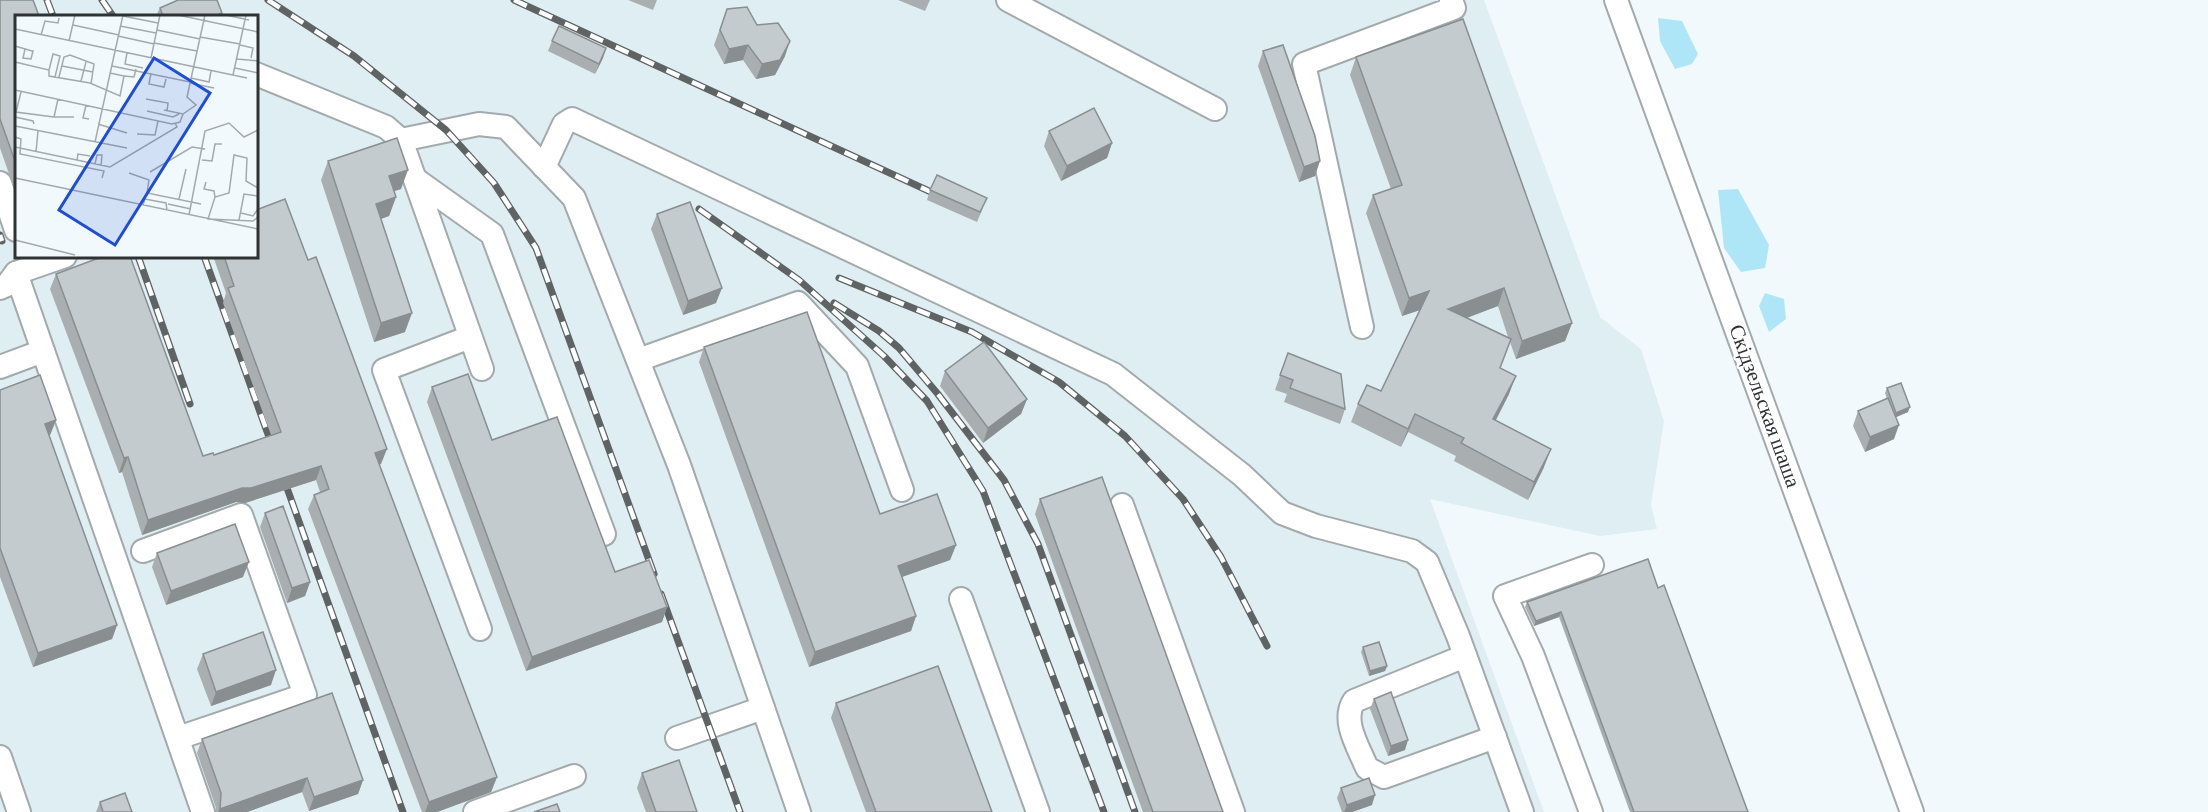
<svg xmlns="http://www.w3.org/2000/svg" width="2208" height="812" viewBox="0 0 2208 812" font-family="'Crimson Pro',serif">
<style>
.built{fill:#deeef3;fill-rule:evenodd}
.green{fill:#afe6f7}
.lines{fill:none;stroke-linecap:round;stroke-linejoin:round}
.minor-casing{stroke:#a3aaac;stroke-width:26}
.minor{stroke:#fff;stroke-width:22}
.rail-casing{stroke:#5f6364;stroke-width:7}
.rail{stroke:#fff;stroke-width:4.5;stroke-dasharray:14;stroke-linecap:butt}
.wall{fill:#a9afb1;fill-rule:evenodd}
.shaded-wall{fill:#898e90}
.building{fill:#c4cbce;stroke:#898e90;stroke-width:1.5}
.labels{text-anchor:middle;dominant-baseline:central;stroke-width:4.5;stroke-linejoin:round;paint-order:stroke}
.street-label{font-size:21px;fill:#2f3233;stroke:#fff}
.inset-road{fill:none;stroke:#a4a9ac;stroke-width:1.5}
.view{fill:#1d4ed8;fill-opacity:0.15;stroke:#1d4ed8;stroke-width:3}
.inset-edge{fill:none;stroke:#2f3233;stroke-width:3}
</style>
<rect width="100%" height="100%" fill="#f2f9fc"/>
<path class="built" d="M 0,0 L 1484,0 L 1600,317 L 1641,349 L 1664,421 L 1651,505 L 1657,529 L 1600,536 L 1430,499 L 1544,812 L 0,812 ZM 16,16 L 256,16 L 256,256 L 16,256 Z"/>
<g class="green">
<path d="M 1658,18 L 1682,21 L 1698,54 L 1692,64 L 1675,69 L 1660,41 Z"/>
<path d="M 1738,189 L 1769,245 L 1765,268 L 1741,272 L 1724,248 L 1718,190 Z"/>
<path d="M 1765,293 L 1784,299 L 1786,319 L 1769,332 L 1759,306 Z"/>
</g>
<g class="lines">
<g class="minor-casing">
<g id="minor">
<path d="M 1008,0 L 1215,109"/>
<path d="M 1616,0 L 1912,812"/>
<path d="M 256,74 L 386,127 L 401,140 L 482,369"/>
<path d="M 401,140 L 479,124 L 506,127 L 574,198 L 679,465 L 799,812"/>
<path d="M 544,167 L 564,124 L 572,119 L 1113,374 L 1242,475 L 1282,513 L 1316,526 L 1412,551 L 1427,562 L 1458,636 L 1522,812"/>
<path d="M 415,179 L 492,234 L 604,534"/>
<path d="M 0,183 L 16,230"/>
<path d="M 16,273 L 203,812"/>
<path d="M 0,288 L 7,285 L 16,273 L 65,256"/>
<path d="M 1362,327 L 1304,64 L 1454,8 L 1451,0"/>
<path d="M 470,337 L 384,370 L 480,629"/>
<path d="M 638,360 L 798,303 L 857,366 L 902,490"/>
<path d="M 0,367 L 43,351"/>
<path d="M 1122,505 L 1233,812"/>
<path d="M 143,551 L 241,515 L 305,695 L 178,738"/>
<path d="M 961,599 L 1038,812"/>
<path d="M 1465,656 L 1354,701 C 1341,721 1359,748 1367,768 L 1384,777 L 1495,737"/>
<path d="M 677,738 L 763,708"/>
<path d="M 0,757 L 19,812"/>
<path d="M 475,812 L 574,776"/>
<path d="M 1591,812 L 1533,656 L 1505,596 L 1592,565"/>
</g>
</g>
<use href="#minor" class="minor"/>
<g class="rail-casing">
<g id="rail">
<path d="M 47,0 L 53,16"/>
<path d="M 102,0 L 113,16"/>
<path d="M 268,0 L 354,56 L 446,130 L 494,183 L 536,248 L 654,574"/>
<path d="M 514,0 L 931,192"/>
<path d="M 699,209 L 799,280 L 884,356 L 927,401 L 983,491 L 1104,812"/>
<path d="M 0,235 L 2,241"/>
<path d="M 138,256 L 190,404"/>
<path d="M 204,256 L 274,451"/>
<path d="M 839,278 L 972,332 L 1059,382 L 1125,436 L 1183,499 L 1221,557 L 1267,646"/>
<path d="M 834,303 L 879,331 L 899,348 L 937,393 L 1004,480 L 1038,544 L 1135,812"/>
<path d="M 282,474 L 403,812"/>
<path d="M 661,594 L 740,812"/>
</g>
</g>
<use href="#rail" class="rail"/>
</g>
<g class="wall">
<path d="M 0,0 L 16,16 L 16,194 L 0,148 Z"/>
<path d="M 628,0 L 657,0 L 653,10 Z"/>
<path d="M 898,0 L 930,0 L 925,11 Z"/>
<path d="M 160,8 L 222,13 L 221,16 L 156,16 Z"/>
<path d="M 727,9 L 757,25 L 785,56 L 775,75 L 756,79 L 743,60 L 724,64 L 714,45 Z"/>
<path d="M 552,41 L 603,58 L 595,74 L 548,51 Z"/>
<path d="M 1263,51 L 1315,176 L 1299,182 L 1258,66 Z"/>
<path d="M 1356,57 L 1572,323 L 1565,341 L 1516,359 L 1510,342 L 1500,368 L 1509,394 L 1496,420 L 1544,467 L 1528,500 L 1454,461 L 1456,456 L 1408,432 L 1401,447 L 1351,422 L 1358,404 L 1381,391 L 1420,310 L 1402,316 L 1366,213 L 1373,195 L 1391,189 L 1350,75 ZM 1498,306 L 1508,337 L 1467,318 Z"/>
<path d="M 1049,131 L 1112,143 L 1107,158 L 1061,181 L 1044,146 Z"/>
<path d="M 328,161 L 401,189 L 394,191 L 396,197 L 389,216 L 381,219 L 405,332 L 374,342 L 321,180 Z"/>
<path d="M 930,190 L 983,208 L 977,222 L 927,200 Z"/>
<path d="M 657,214 L 716,303 L 683,315 L 651,229 Z"/>
<path d="M 213,256 L 256,256 L 381,464 L 379,464 L 497,777 L 491,792 L 437,812 L 422,812 L 308,509 L 314,495 L 320,492 L 316,480 L 245,503 L 236,502 L 142,535 L 122,472 L 119,473 L 50,289 L 56,274 L 203,456 L 214,455 L 271,435 L 223,303 L 226,293 Z"/>
<path d="M 704,347 L 880,514 L 956,545 L 950,560 L 902,577 L 916,616 L 911,631 L 809,667 L 699,362 Z"/>
<path d="M 1288,353 L 1345,409 L 1340,424 L 1284,402 L 1287,394 L 1275,390 Z"/>
<path d="M 945,371 L 1027,399 L 1021,414 L 983,443 L 940,386 Z"/>
<path d="M 432,387 L 492,440 L 615,572 L 667,607 L 662,622 L 526,671 L 427,402 Z"/>
<path d="M 1887,388 L 1908,412 L 1896,417 L 1894,439 L 1865,452 L 1853,426 L 1858,411 L 1887,399 L 1885,393 Z"/>
<path d="M 0,390 L 56,420 L 50,435 L 49,435 L 117,625 L 112,639 L 33,667 L 0,577 Z"/>
<path d="M 1040,499 L 1223,812 L 1143,812 L 1035,514 Z"/>
<path d="M 265,513 L 310,582 L 305,596 L 287,603 L 260,527 Z"/>
<path d="M 157,553 L 243,577 L 166,605 L 152,567 Z"/>
<path d="M 1658,588 L 1748,812 L 1630,812 L 1559,617 L 1534,626 L 1525,607 L 1527,602 Z"/>
<path d="M 1363,647 L 1387,666 L 1385,671 L 1369,676 L 1361,652 Z"/>
<path d="M 203,654 L 271,685 L 211,706 L 197,669 Z"/>
<path d="M 1374,699 L 1405,750 L 1388,756 L 1370,709 Z"/>
<path d="M 836,703 L 992,812 L 866,812 L 831,718 Z"/>
<path d="M 202,739 L 363,780 L 358,794 L 309,811 L 302,792 L 247,812 L 215,812 L 216,808 L 197,753 Z"/>
<path d="M 642,773 L 697,812 L 646,812 L 637,788 Z"/>
<path d="M 1341,788 L 1372,805 L 1352,812 L 1342,812 L 1337,798 Z"/>
<path d="M 100,802 L 132,812 L 96,812 Z"/>
</g>
<g class="shaded-wall">
<path d="M 790,41 L 785,56 L 775,75 L 756,79 L 762,64 Z"/>
<path d="M 748,45 L 743,60 L 724,64 L 729,49 Z"/>
<path d="M 606,48 L 603,58 L 595,74 L 599,64 Z"/>
<path d="M 1112,143 L 1107,158 L 1061,181 L 1067,166 Z"/>
<path d="M 1320,161 L 1315,176 L 1299,182 L 1304,167 Z"/>
<path d="M 408,170 L 401,189 L 382,195 L 389,176 Z"/>
<path d="M 396,197 L 389,216 L 369,223 L 376,204 Z"/>
<path d="M 722,288 L 716,303 L 683,315 L 688,301 Z"/>
<path d="M 1504,288 L 1498,306 L 1442,327 L 1448,309 Z"/>
<path d="M 1429,291 L 1423,309 L 1402,316 L 1409,298 Z"/>
<path d="M 412,313 L 405,332 L 374,342 L 381,323 Z"/>
<path d="M 1572,323 L 1565,341 L 1516,359 L 1522,341 Z"/>
<path d="M 1516,376 L 1509,394 L 1487,437 L 1493,419 Z"/>
<path d="M 1027,399 L 1021,414 L 983,443 L 988,428 Z"/>
<path d="M 1910,407 L 1908,412 L 1894,418 L 1896,413 Z"/>
<path d="M 1415,414 L 1408,432 L 1401,447 L 1408,429 Z"/>
<path d="M 56,420 L 50,435 L 40,438 L 45,424 Z"/>
<path d="M 1899,425 L 1894,439 L 1865,452 L 1870,437 Z"/>
<path d="M 387,449 L 381,464 L 370,468 L 375,453 Z"/>
<path d="M 1551,449 L 1544,467 L 1528,500 L 1534,482 Z"/>
<path d="M 128,457 L 122,472 L 119,473 L 124,458 Z"/>
<path d="M 321,466 L 316,480 L 245,503 L 236,502 L 142,535 L 148,520 L 242,488 Z"/>
<path d="M 956,545 L 950,560 L 893,580 L 898,566 Z"/>
<path d="M 249,562 L 243,577 L 166,605 L 171,591 Z"/>
<path d="M 310,582 L 305,596 L 287,603 L 292,588 Z"/>
<path d="M 667,607 L 662,622 L 526,671 L 532,657 Z"/>
<path d="M 1561,612 L 1559,617 L 1534,626 L 1536,621 Z"/>
<path d="M 916,616 L 911,631 L 809,667 L 815,652 Z"/>
<path d="M 117,625 L 112,639 L 33,667 L 38,653 Z"/>
<path d="M 1387,666 L 1385,671 L 1369,676 L 1370,671 Z"/>
<path d="M 276,670 L 271,685 L 211,706 L 216,692 Z"/>
<path d="M 1408,740 L 1405,750 L 1388,756 L 1391,746 Z"/>
<path d="M 497,777 L 491,792 L 437,812 L 425,812 L 429,802 Z"/>
<path d="M 307,778 L 302,792 L 247,812 L 218,812 L 220,809 Z"/>
<path d="M 363,780 L 358,794 L 309,811 L 314,797 Z"/>
<path d="M 1375,795 L 1372,805 L 1352,812 L 1344,812 L 1347,805 Z"/>
</g>
<g class="building">
<path d="M 0,0 L 33,0 L 39,16 L 16,16 L 16,164 L 0,119 Z"/>
<path d="M 178,0 L 217,0 L 222,13 L 215,16 L 163,16 L 160,8 Z"/>
<path d="M 747,7 L 757,25 L 778,23 L 790,41 L 780,60 L 762,64 L 748,45 L 729,49 L 720,30 L 727,9 Z"/>
<path d="M 1463,19 L 1572,323 L 1522,341 L 1504,288 L 1448,309 L 1511,339 L 1500,368 L 1516,376 L 1493,419 L 1551,449 L 1534,482 L 1461,443 L 1464,438 L 1415,414 L 1408,429 L 1358,404 L 1367,385 L 1381,391 L 1429,291 L 1409,298 L 1373,195 L 1402,185 L 1356,57 Z"/>
<path d="M 559,26 L 606,48 L 599,64 L 552,41 Z"/>
<path d="M 1283,45 L 1315,136 L 1320,161 L 1304,167 L 1263,51 Z"/>
<path d="M 1094,108 L 1112,143 L 1067,166 L 1049,131 Z"/>
<path d="M 397,138 L 408,170 L 389,176 L 396,197 L 376,204 L 412,313 L 381,323 L 328,161 Z"/>
<path d="M 937,175 L 987,198 L 980,212 L 930,190 Z"/>
<path d="M 285,199 L 308,260 L 316,257 L 387,449 L 375,453 L 497,777 L 429,802 L 314,495 L 329,489 L 321,466 L 251,488 L 242,488 L 148,520 L 128,457 L 124,458 L 56,274 L 104,256 L 130,256 L 203,456 L 213,453 L 214,455 L 281,432 L 228,288 L 234,286 L 224,256 L 256,256 L 256,210 Z"/>
<path d="M 690,202 L 722,288 L 688,301 L 657,214 Z"/>
<path d="M 807,312 L 880,514 L 937,494 L 956,545 L 898,566 L 916,616 L 815,652 L 704,347 Z"/>
<path d="M 984,342 L 1027,399 L 988,428 L 945,371 Z"/>
<path d="M 1288,353 L 1341,374 L 1345,409 L 1290,388 L 1293,380 L 1280,375 Z"/>
<path d="M 468,374 L 492,440 L 557,417 L 615,572 L 649,560 L 667,607 L 532,657 L 432,387 Z"/>
<path d="M 40,375 L 56,420 L 45,424 L 117,625 L 38,653 L 0,548 L 0,390 Z"/>
<path d="M 1901,383 L 1910,407 L 1896,413 L 1887,388 Z"/>
<path d="M 1888,398 L 1899,425 L 1870,437 L 1858,411 Z"/>
<path d="M 1102,477 L 1223,812 L 1153,812 L 1040,499 Z"/>
<path d="M 283,506 L 310,582 L 292,588 L 265,513 Z"/>
<path d="M 235,524 L 249,562 L 171,591 L 157,553 Z"/>
<path d="M 1648,559 L 1658,588 L 1664,585 L 1748,812 L 1634,812 L 1561,612 L 1536,621 L 1527,602 Z"/>
<path d="M 263,632 L 276,670 L 216,692 L 203,654 Z"/>
<path d="M 1379,642 L 1387,666 L 1370,671 L 1363,647 Z"/>
<path d="M 938,666 L 992,812 L 876,812 L 836,703 Z"/>
<path d="M 1391,692 L 1408,740 L 1391,746 L 1374,699 Z"/>
<path d="M 332,693 L 363,780 L 314,797 L 307,778 L 220,809 L 221,793 L 202,739 Z"/>
<path d="M 679,760 L 697,812 L 656,812 L 642,773 Z"/>
<path d="M 1369,778 L 1375,795 L 1347,805 L 1341,788 Z"/>
<path d="M 125,793 L 132,812 L 103,812 L 100,802 Z"/>
<path d="M 557,804 L 560,812 L 534,812 Z"/>
</g>
<g class="labels">
<g class="street-label">
<text transform="translate(1765 406) rotate(70)">Скідзельская шаша</text>
</g>
</g>
<g transform="translate(15 15)">
<rect width="243" height="243" fill="#f2f9fc"/>
<path class="inset-road" d="M 163,0 L 243,17M 211,0 L 234,5M 108,1 L 143,8M 58,10 L 104,20M 105,11 L 141,18M 0,14 L 232,63M 142,15 L 185,24M 26,20 L 30,6 L 43,8 L 44,3M 103,21 L 139,29M 185,22 L 225,29M 54,26 L 60,0M 139,28 L 182,36M 225,30 L 238,33 L 236,43M 0,31 L 17,36 L 18,36 L 16,44 L 8,43 L 10,34M 112,38 L 110,49 L 128,53M 136,43 L 145,0M 222,44 L 243,46M 0,47 L 34,55 L 34,61 L 75,68 L 105,81 L 109,61 L 95,58M 47,51 L 78,57M 97,51 L 175,67M 220,53 L 243,58M 34,55 L 38,39 L 45,41 L 40,62M 136,58 L 134,69 L 149,72 L 151,64M 218,60 L 231,0M 109,61 L 119,62 L 121,54M 44,62 L 49,42 L 55,40 L 79,49 L 76,69M 176,63 L 194,67 L 196,56M 66,66 L 71,47M 175,68 L 199,73M 0,75 L 157,109 L 165,107 L 168,99M 6,77 L 1,97 L 39,102M 43,84 L 39,102 L 59,102M 131,84 L 153,88 L 152,96M 71,90 L 68,103 L 74,104M 149,95 L 168,99 L 181,90 L 172,82 L 190,0M 132,96 L 158,102 L 164,99M 0,102 L 18,106 L 19,109M 83,109 L 112,118M 0,111 L 112,133M 122,119 L 140,120 L 143,106M 0,122 L 6,124 L 5,139 L 89,156 L 87,163M 80,127 L 108,0M 0,132 L 95,152 L 162,112 L 160,108M 21,137 L 23,116M 62,145 L 63,139 L 75,141M 187,145 L 197,146 L 200,129 L 207,129M 80,149 L 82,140 L 87,140 L 86,151M 135,157 L 177,132 L 190,134M 114,158 L 134,165 L 132,178 L 186,189M 0,163 L 243,214M 191,167 L 189,174 L 199,176 L 200,182M 243,173 L 231,166 L 232,143 L 219,140 L 214,178 L 200,182 L 193,204 L 238,206 L 243,202M 164,184 L 171,154M 153,189 L 176,194M 128,190 L 130,184 L 151,188 L 152,195M 226,198 L 238,201 L 243,194M 174,200 L 190,116 L 214,108 L 229,122 L 243,115M 224,205 L 229,179 L 243,181M 0,225 L 60,240"/>
<path class="view" d="M 139,43 L 195,78 L 100,230 L 44,195 Z"/>
<rect width="243" height="243" class="inset-edge"/>
</g>
</svg>
